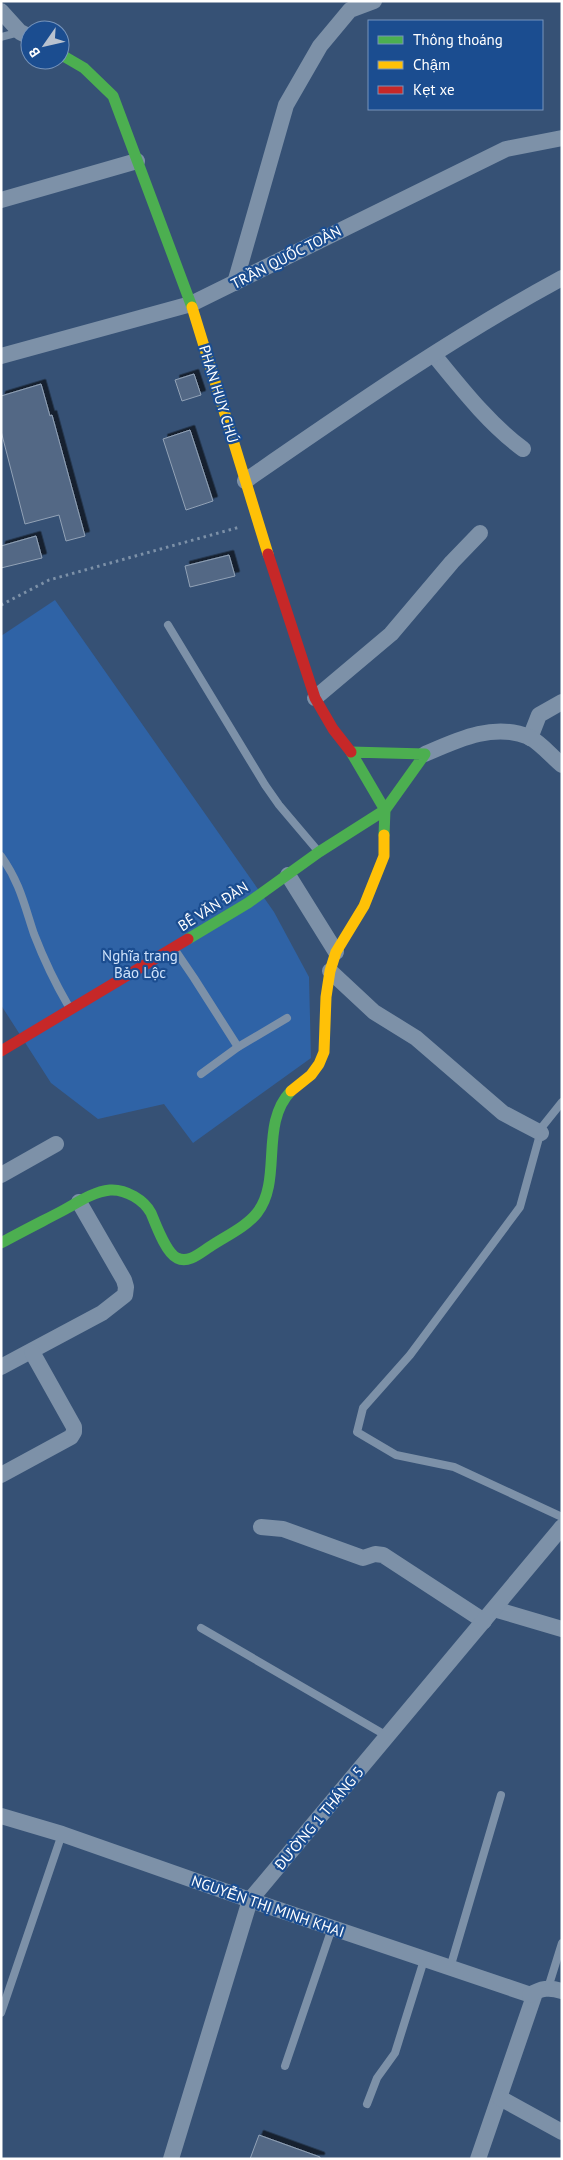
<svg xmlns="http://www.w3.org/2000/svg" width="563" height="2160" viewBox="0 0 563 2160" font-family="'PT Sans',sans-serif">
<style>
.green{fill:#2f63a6}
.building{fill:#536885;stroke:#92a2b6;filter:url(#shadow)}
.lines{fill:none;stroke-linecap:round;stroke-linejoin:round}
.path{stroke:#7d91a8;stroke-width:3;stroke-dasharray:2.5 4;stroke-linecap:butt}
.lane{stroke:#7d91a8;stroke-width:8}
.street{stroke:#7d91a8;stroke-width:16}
.fast{stroke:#4caf50;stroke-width:11}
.slow{stroke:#ffc107;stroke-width:11}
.jam{stroke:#c62828;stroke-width:11}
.labels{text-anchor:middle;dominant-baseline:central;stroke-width:4.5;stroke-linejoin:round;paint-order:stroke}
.street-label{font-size:15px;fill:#fff;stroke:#1b4d90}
.park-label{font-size:15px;fill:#cfe2fa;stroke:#1b4d90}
</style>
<defs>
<filter id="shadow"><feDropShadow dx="4.5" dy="-4.5" stdDeviation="0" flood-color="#0009"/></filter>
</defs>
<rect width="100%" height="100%" fill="#365175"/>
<path class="green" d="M 55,600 L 274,912 L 309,977 L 311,1058 L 193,1143 L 164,1104 L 98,1119 L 51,1083 L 1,1005 L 1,636 Z"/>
<g class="building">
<path d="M 194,374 L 201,395 L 182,401 L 175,380 Z"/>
<path d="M 41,384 L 50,416 L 52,415 L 85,536 L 66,541 L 59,515 L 25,524 L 1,431 L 1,396 Z"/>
<path d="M 190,430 L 213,501 L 186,510 L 163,439 Z"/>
<path d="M 36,536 L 42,558 L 1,568 L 1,546 Z"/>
<path d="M 229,555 L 235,576 L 190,587 L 185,566 Z"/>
<path d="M 259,2135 L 320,2157 L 320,2159 L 250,2159 Z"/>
</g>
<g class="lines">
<path class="path" d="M 1,605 L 49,580 L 240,527"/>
<g class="lane">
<path d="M 1,37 L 20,32"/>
<path d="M 168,625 L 265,785 L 279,805 L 318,851"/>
<path d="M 1,856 C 20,883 24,904 34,934 C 44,960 55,983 69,1007"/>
<path d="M 175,950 L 194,978 L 238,1047"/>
<path d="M 201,1074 L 238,1047 L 287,1018"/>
<path d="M 562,1102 L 542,1127 L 520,1207 L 410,1355 L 363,1408 L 357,1432 L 396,1455 L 454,1467 L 562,1517"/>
<path d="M 201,1628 L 387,1736"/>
<path d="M 450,1968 L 501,1795"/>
<path d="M 548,1988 L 562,1943"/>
<path d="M 1,2013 L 62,1834"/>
<path d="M 285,2066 L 332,1928"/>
<path d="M 367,2104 L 377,2078 L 395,2053 L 424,1960"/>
</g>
<g class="street">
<path d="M 1,11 L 20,32 L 30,37"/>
<path d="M 1,200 L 137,161"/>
<path d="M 235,283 L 286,105 L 320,46 L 350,10 L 374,1"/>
<path d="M 434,355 C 461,388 489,424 523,449"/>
<path d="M 1,356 L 191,304 L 506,149 L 562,138"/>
<path d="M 245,481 C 348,410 451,338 562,278"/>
<path d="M 315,698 L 391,634 L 452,562 L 480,533"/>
<path d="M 530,738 L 539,715 L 562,702"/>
<path d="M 425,754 C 457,740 494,722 529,737 C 541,743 552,757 562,765"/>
<path d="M 288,875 L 336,952"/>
<path d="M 330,971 L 374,1012 L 416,1038 L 503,1113 L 541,1133"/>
<path d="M 1,1175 L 56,1144"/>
<path d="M 1,1367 L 102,1313 L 125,1295 L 126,1287 L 124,1280 L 79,1202"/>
<path d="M 1,1475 L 71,1437 L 74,1432 L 74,1427 L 32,1352"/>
<path d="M 261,1527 L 283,1529 L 363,1558 L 375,1554 L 383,1555 L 484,1621"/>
<path d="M 494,1609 L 562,1629"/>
<path d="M 1,1816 L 62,1834 L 250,1900 L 534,1996 L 478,2159"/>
<path d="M 530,1995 C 541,1988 549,1987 562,1991"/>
<path d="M 500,2098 L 562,2132"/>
<path d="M 171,2159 L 250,1900 L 562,1527"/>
</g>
<g class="fast">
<path d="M 60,54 L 84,68 L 113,96 L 192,307"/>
<path d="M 188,939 L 248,903 L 319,852 L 385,810 L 425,754 L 351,752 L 385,810 L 384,835"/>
<path d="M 1,1243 C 21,1232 41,1222 62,1211 C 77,1203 92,1192 110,1190 C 126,1189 144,1200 151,1213 C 156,1225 166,1253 177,1258 C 189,1264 201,1252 211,1246 C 226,1236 246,1227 257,1213 C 283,1180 259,1124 291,1091"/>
</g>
<g class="slow">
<path d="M 192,307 L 268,554"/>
<path d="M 291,1091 L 311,1075 L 319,1064 L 324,1052 L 326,997 L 330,971 L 336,952 L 364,906 L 384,856 L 384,835"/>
</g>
<g class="jam">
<path d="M 268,554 L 315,698 L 333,729 L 351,752"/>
<path d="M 1,1051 L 188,939"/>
</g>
</g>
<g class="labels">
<g class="street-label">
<text transform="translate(286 257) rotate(-27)">TRẦN QUỐC TOẢN</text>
<text transform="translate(219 394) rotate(73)">PHAN HUY CHÚ</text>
<text transform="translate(213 906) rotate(-32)">BẾ VĂN ĐÀN</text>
<text transform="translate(319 1818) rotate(-50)">ĐƯỜNG 1 THÁNG 5</text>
<text transform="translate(268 1906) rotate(19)">NGUYỄN THỊ MINH KHAI</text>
</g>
<g class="park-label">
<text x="140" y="955">Nghĩa trang<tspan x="140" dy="17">Bảo Lộc</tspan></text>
</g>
</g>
<rect width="563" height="2160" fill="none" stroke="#ffffff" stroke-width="5"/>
<rect x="368" y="20" width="175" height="90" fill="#1b4d90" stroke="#7694bc"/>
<rect x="378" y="36" width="25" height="8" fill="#4caf50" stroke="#7694bc"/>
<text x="413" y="45" font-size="15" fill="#ffffff">Thông thoáng</text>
<rect x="378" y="61" width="25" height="8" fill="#ffc107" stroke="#7694bc"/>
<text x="413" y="70" font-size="15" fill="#ffffff">Chậm</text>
<rect x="378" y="86" width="25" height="8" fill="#c62828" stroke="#7694bc"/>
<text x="413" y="95" font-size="15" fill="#ffffff">Kẹt xe</text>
<g transform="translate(45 45) rotate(236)"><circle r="24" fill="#1b4d90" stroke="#7694bc"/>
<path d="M0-4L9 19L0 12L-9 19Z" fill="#b9c2cf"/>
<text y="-8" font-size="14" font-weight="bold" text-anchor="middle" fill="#ffffff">B</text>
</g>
</svg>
